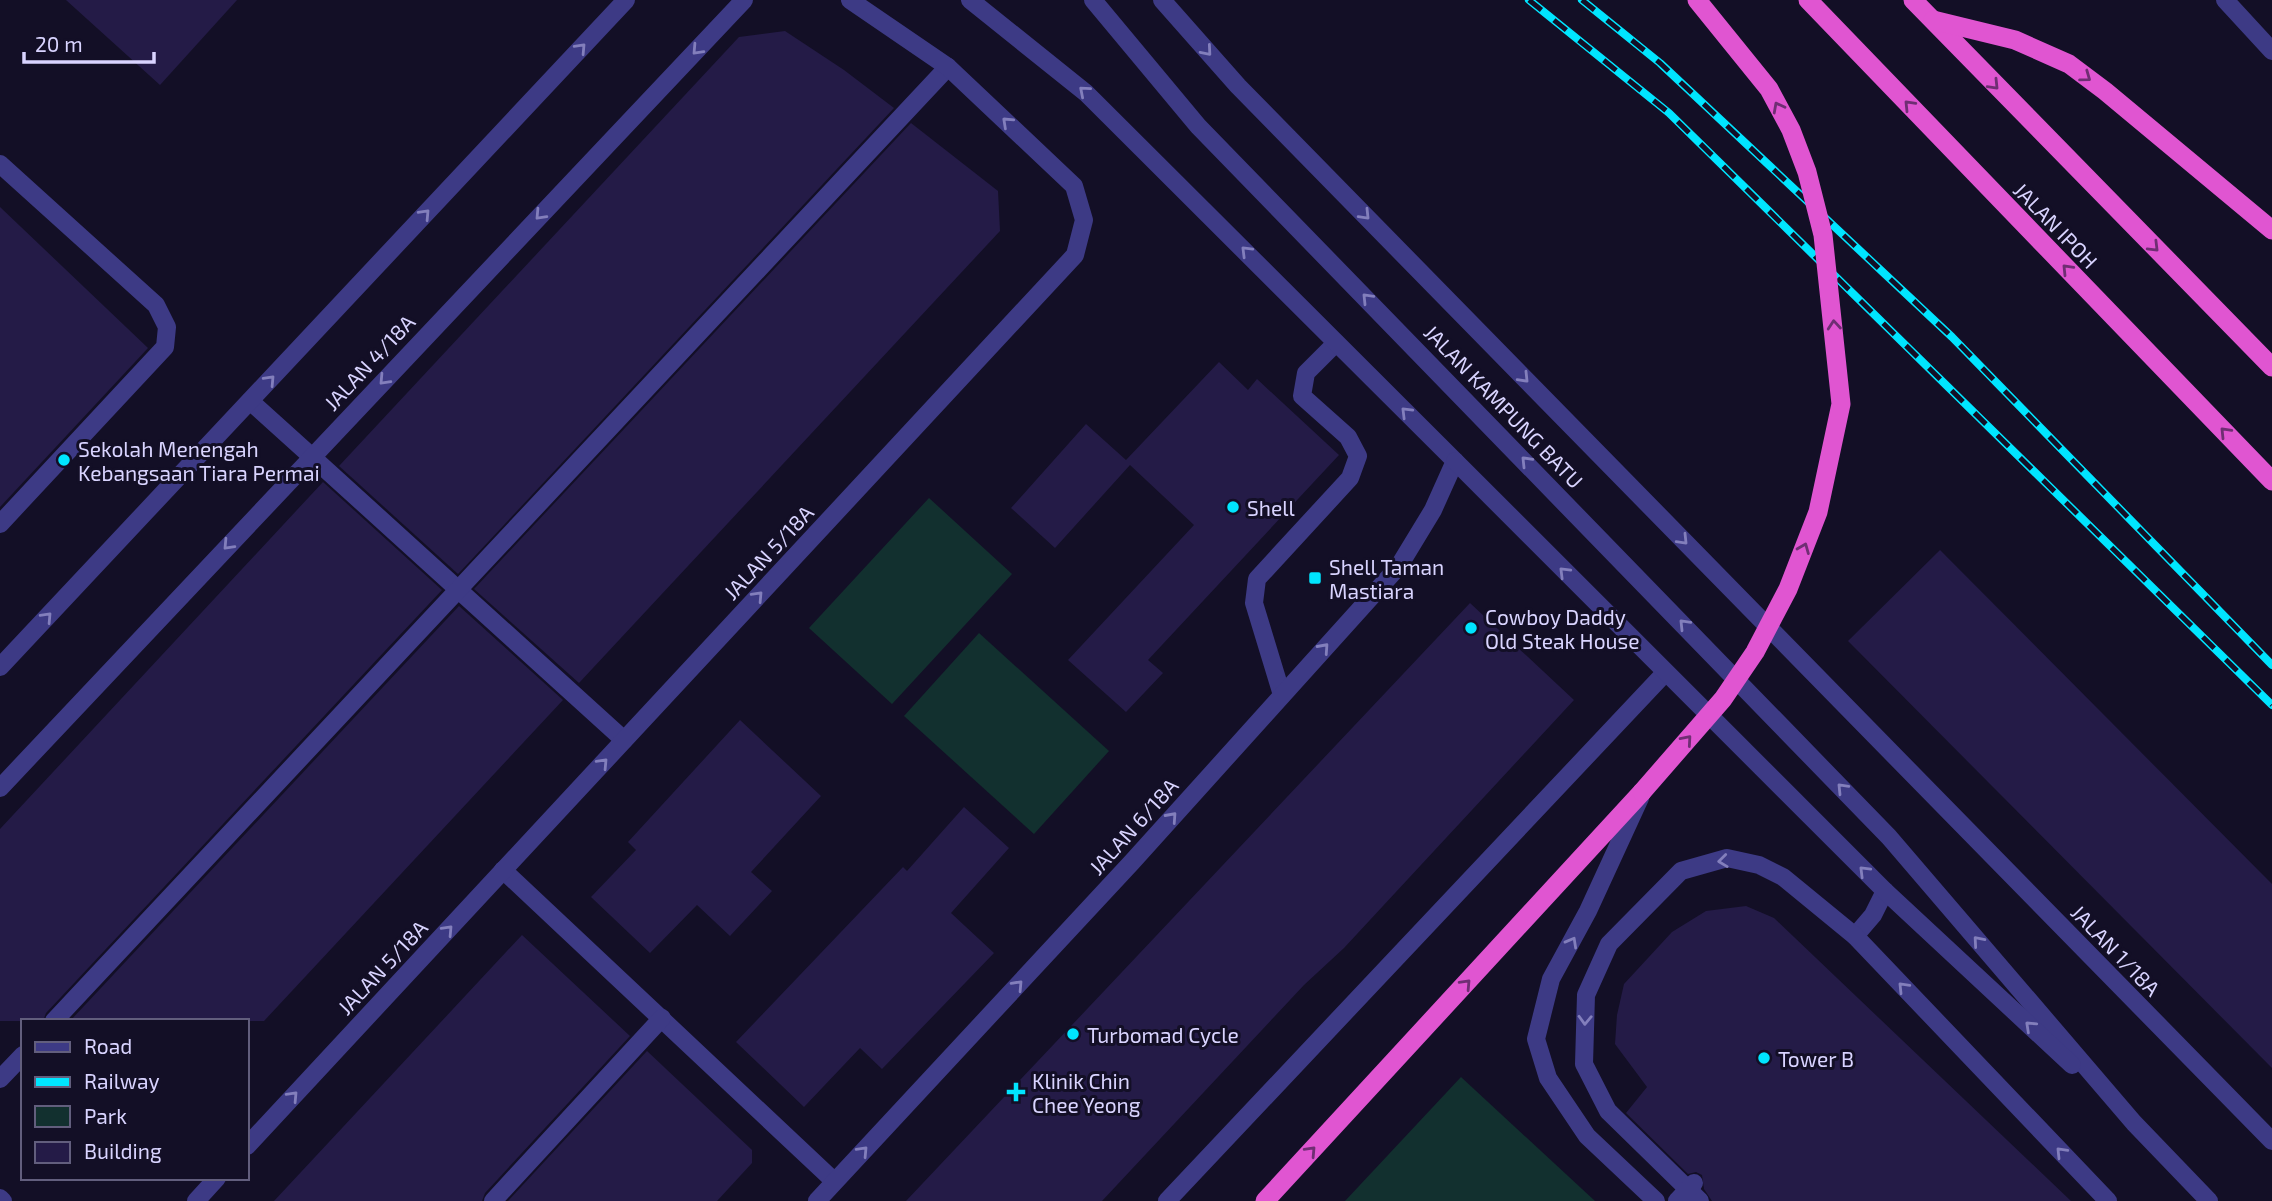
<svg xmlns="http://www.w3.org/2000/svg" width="2272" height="1201" viewBox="0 0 2272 1201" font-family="'Exo 2',sans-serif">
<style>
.green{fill:#12302f}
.building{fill:#241b47}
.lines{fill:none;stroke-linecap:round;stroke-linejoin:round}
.service{stroke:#3d3a85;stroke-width:18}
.minor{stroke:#3d3a85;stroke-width:18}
.tertiary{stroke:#3d3a85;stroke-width:18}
.trunk{stroke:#e055d1;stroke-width:19}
.rail-casing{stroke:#00e5ff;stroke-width:8}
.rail{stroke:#130f26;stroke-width:5;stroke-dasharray:16;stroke-linecap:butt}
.service-bridge{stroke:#3d3a85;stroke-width:18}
.trunk-bridge{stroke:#e055d1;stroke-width:19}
.oneway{stroke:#837fbc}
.oneway2{stroke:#6f2e73}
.poi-dot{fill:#00e5ff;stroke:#130f26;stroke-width:2.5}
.labels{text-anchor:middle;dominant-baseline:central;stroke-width:6;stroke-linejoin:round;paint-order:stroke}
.street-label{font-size:21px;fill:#d9d4ff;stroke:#130f26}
.poi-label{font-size:21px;fill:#d9d4ff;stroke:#130f26;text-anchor:start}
</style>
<rect width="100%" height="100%" fill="#130f26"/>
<g class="green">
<path d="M 929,498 L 1012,574 L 892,704 L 809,628 Z"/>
<path d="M 979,633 L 1109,751 L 1034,834 L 904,716 Z"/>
<path d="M 1461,1077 L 1595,1201 L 1345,1201 Z"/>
</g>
<g class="building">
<path d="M 66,0 L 237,0 L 160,85 Z"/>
<path d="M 785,31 L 844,70 L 894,108 L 458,574 L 339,466 L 739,37 Z"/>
<path d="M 911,123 L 998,191 L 1000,231 L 579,683 L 474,589 Z"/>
<path d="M 0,207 L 148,348 L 0,507 Z"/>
<path d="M 1219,362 L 1248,390 L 1257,379 L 1339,455 L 1148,660 L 1163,673 L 1126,712 L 1068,660 L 1194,525 L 1130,465 L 1055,548 L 1011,508 L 1086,424 L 1126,460 Z"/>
<path d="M 323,482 L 442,590 L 46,1013 L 43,1021 L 0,1021 L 0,829 Z"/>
<path d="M 1940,550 L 2272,884 L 2272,1068 L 1848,641 Z"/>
<path d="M 1470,603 L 1574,700 L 1344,948 L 1304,985 L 1102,1201 L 906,1201 Z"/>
<path d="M 459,606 L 563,700 L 264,1021 L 70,1021 Z"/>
<path d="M 740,720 L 821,796 L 751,872 L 772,891 L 730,936 L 697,905 L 650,953 L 591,897 L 636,850 L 628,842 Z"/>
<path d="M 964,807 L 1009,848 L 951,913 L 994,953 L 882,1069 L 860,1048 L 804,1107 L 736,1042 L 903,867 L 907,871 Z"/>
<path d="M 1746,906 L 1774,918 L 2071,1201 L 1712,1201 L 1704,1189 L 1702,1175 L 1696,1172 L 1688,1174 L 1626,1113 L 1647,1087 L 1615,1044 L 1617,1015 L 1624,984 L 1672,932 L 1706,911 Z"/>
<path d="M 522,935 L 630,1036 L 485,1193 L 482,1201 L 274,1201 Z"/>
<path d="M 647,1051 L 752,1150 L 752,1163 L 717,1201 L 508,1201 Z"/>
</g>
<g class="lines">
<g class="service">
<path d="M 0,164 L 156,305 L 167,327 L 165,347 L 0,524"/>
<path d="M 311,456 L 624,740"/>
<path d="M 1282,695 L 1254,603 L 1257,579 L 1350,478 L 1358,456 L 1348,437 L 1302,396 L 1306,373 L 1336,343"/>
<path d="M 1640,798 L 1588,911 L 1551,979 L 1536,1039 L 1548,1078 L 1587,1136 L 1656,1201"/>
<path d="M 503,870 L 834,1181"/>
<path d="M 1855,936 L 1873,915 L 1885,891"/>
<path d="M 54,1021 L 948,67"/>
<path d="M 0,1079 L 23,1055"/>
<path d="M 493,1201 L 662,1018"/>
<path d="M 1167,1201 L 1664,674"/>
<path d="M 1700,1201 L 1608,1111 L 1584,1064 L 1586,995 L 1609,944 L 1681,871 L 1727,858 L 1759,865 L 1783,877 L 1855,936 L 2108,1201"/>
</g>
<g class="minor">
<path d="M 2225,0 L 2272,51"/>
<path d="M 250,401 L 311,456"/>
<path d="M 0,667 L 626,0"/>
<path d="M 0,788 L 744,0"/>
<path d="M 247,1146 L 1075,255 L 1084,220 L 1074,186 L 948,67 L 850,0"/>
<path d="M 0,1198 L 3,1201"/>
<path d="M 196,1201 L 217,1178"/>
<path d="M 817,1201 L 1132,862 L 1399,566 L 1433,510 L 1455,461 L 1086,93 L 970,0"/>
</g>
<g class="tertiary">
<path d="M 1093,0 L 1198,126 L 1889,837 L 2134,1123 L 2209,1201"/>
<path d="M 1162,0 L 1238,86 L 2272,1141"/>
<path d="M 1455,461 L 1885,891 L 2072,1065"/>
</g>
<g class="trunk">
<path d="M 1808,0 L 2272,481"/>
<path d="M 1913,0 L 2272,367"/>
<path d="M 1933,20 L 2015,40 L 2069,64 L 2105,91 L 2272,230"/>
<path d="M 1265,1201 L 1642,792"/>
</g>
<g class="rail-casing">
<g id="rail">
<path d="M 1529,0 L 1669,113 L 2272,705"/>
<path d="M 1582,0 L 1660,63 L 1952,337 L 2272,665"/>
</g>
</g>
<use href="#rail" class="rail"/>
<path class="service-bridge" d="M 1677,1201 L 1694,1183"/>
<path class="trunk-bridge" d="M 1642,792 L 1723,699 L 1755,652 L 1788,589 L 1818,512 L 1841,404 L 1823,235 L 1807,172 L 1791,130 L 1769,89 L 1697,0"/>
</g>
<defs><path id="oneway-chevron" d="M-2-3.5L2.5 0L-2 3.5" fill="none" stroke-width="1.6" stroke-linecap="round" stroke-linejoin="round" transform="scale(1.75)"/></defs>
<g class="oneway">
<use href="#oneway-chevron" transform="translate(581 48) rotate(-47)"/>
<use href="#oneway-chevron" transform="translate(697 50) rotate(133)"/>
<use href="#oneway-chevron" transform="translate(1207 51) rotate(49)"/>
<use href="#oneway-chevron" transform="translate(1084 91) rotate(-139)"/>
<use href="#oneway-chevron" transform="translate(1007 122) rotate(-137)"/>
<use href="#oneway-chevron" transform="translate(425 214) rotate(-47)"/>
<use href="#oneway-chevron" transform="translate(540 215) rotate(133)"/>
<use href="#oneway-chevron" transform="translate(1365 215) rotate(46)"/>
<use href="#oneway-chevron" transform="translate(1246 251) rotate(-135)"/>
<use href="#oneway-chevron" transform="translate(1367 298) rotate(-134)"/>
<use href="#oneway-chevron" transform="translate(1524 378) rotate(46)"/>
<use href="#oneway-chevron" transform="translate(270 380) rotate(-47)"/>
<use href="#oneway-chevron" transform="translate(384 380) rotate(133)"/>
<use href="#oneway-chevron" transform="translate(1406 412) rotate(-135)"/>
<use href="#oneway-chevron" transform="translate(1526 461) rotate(-134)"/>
<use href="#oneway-chevron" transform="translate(1683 540) rotate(46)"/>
<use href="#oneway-chevron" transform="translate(228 545) rotate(133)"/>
<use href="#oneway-chevron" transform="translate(1564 572) rotate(-135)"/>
<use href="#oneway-chevron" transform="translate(758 596) rotate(-47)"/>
<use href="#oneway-chevron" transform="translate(47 617) rotate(-47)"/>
<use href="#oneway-chevron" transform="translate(1684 624) rotate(-134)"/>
<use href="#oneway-chevron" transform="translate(1324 648) rotate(-48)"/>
<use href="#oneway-chevron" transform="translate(603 763) rotate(-47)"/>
<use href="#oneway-chevron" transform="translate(1842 788) rotate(-134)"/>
<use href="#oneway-chevron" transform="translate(1172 817) rotate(-48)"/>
<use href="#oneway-chevron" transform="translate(1723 861) rotate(173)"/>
<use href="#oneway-chevron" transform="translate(1864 871) rotate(-135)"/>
<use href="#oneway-chevron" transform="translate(448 930) rotate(-47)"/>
<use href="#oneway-chevron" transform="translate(1978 941) rotate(-131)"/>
<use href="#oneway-chevron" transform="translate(1572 942) rotate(-61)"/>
<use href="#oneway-chevron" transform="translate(1018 985) rotate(-47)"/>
<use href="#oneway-chevron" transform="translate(1903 987) rotate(-134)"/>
<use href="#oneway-chevron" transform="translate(1585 1020) rotate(92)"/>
<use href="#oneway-chevron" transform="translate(2030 1026) rotate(-137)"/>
<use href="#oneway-chevron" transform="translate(293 1096) rotate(-47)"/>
<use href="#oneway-chevron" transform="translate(863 1151) rotate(-47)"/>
<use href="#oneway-chevron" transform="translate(2061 1152) rotate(-134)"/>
</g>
<g class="oneway2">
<use href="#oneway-chevron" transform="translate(2086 77) rotate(36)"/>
<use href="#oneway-chevron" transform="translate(1994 85) rotate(46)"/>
<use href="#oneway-chevron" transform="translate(1909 105) rotate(-134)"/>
<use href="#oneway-chevron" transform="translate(1778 107) rotate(-118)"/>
<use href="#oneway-chevron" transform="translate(2154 247) rotate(45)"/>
<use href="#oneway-chevron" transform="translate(2067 269) rotate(-134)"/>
<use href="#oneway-chevron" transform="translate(1834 325) rotate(-95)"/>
<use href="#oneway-chevron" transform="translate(2225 432) rotate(-134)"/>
<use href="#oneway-chevron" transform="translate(1804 548) rotate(-68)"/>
<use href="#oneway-chevron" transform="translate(1687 740) rotate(-49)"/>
<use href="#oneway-chevron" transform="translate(1466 984) rotate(-47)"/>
<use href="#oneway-chevron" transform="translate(1311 1151) rotate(-47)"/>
</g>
<g class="poi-dot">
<circle cx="64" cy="460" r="7"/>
<circle cx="1233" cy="507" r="7"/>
<rect x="1308" y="571" width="14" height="14" rx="3.5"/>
<circle cx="1471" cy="628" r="7"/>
<circle cx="1073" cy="1034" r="7"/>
<circle cx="1764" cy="1058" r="7"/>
<path d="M1012.5 1081.5h7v7h7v7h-7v7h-7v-7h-7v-7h7z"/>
</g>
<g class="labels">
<g class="street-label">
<text transform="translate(2056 225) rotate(46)">JALAN IPOH</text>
<text transform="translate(369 362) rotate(-47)">JALAN 4/18A</text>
<text transform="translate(1504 406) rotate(46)">JALAN KAMPUNG BATU</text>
<text transform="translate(768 552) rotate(-47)">JALAN 5/18A</text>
<text transform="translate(1133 826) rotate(-48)">JALAN 6/18A</text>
<text transform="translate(2116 950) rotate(46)">JALAN 1/18A</text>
<text transform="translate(382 967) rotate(-47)">JALAN 5/18A</text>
</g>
<g class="poi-label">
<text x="78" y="448">Sekolah Menengah<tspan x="78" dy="24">Kebangsaan Tiara Permai</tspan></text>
<text x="1247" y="507">Shell</text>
<text x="1329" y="566">Shell Taman<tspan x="1329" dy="24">Mastiara</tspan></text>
<text x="1485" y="616">Cowboy Daddy<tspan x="1485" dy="24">Old Steak House</tspan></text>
<text x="1087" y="1034">Turbomad Cycle</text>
<text x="1778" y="1058">Tower B</text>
<text x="1032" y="1080">Klinik Chin<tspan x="1032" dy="24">Chee Yeong</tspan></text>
</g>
</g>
<rect x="21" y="1019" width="228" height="161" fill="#130f26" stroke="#625e7d" stroke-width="2"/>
<rect x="35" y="1042" width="35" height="10" fill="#3d3a85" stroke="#625e7d" stroke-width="2"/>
<text x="84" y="1054" font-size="21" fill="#d9d4ff">Road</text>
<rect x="35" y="1077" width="35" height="10" fill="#00e5ff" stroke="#625e7d" stroke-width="2"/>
<text x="84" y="1089" font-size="21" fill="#d9d4ff">Railway</text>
<rect x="35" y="1106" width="35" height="21" fill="#12302f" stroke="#625e7d" stroke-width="2"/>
<text x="84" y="1124" font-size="21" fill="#d9d4ff">Park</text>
<rect x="35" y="1142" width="35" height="21" fill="#241b47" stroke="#625e7d" stroke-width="2"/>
<text x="84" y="1159" font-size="21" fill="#d9d4ff">Building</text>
<path d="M24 52v10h130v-10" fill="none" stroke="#d9d4ff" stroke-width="3.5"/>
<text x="35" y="52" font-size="21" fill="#d9d4ff" stroke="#130f26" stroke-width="5" paint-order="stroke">20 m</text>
</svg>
